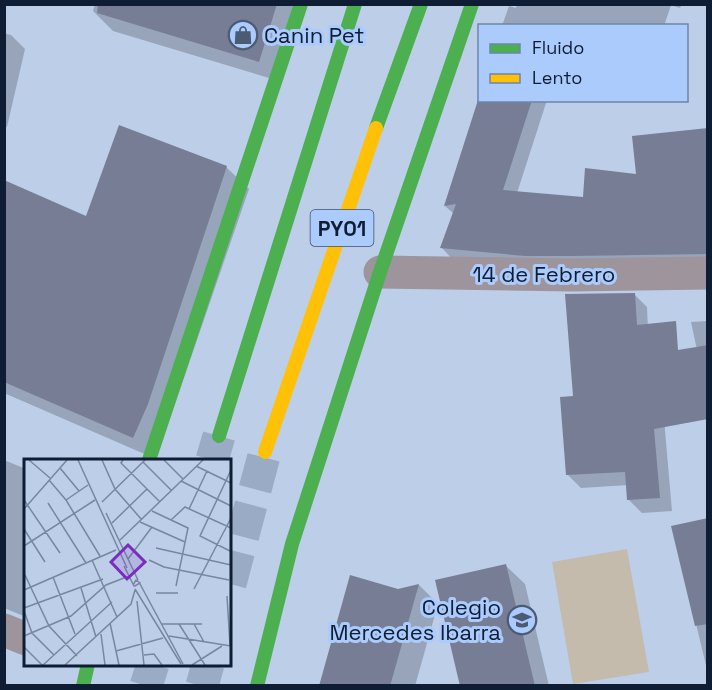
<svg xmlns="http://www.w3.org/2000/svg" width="712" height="690" viewBox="0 0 712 690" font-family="'Space Grotesk',sans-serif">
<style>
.green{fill:#c4bbad}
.shadow{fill:#0003}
.building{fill:#767d94}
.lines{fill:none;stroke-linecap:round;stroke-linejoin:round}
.highway-tunnel{stroke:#9aabc5;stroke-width:33;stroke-dasharray:33 16;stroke-linecap:butt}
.street{stroke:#9e949c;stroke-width:33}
.fast{stroke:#4caf50;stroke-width:14}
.slow{stroke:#ffc107;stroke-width:14}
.labels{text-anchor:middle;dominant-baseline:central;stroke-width:6;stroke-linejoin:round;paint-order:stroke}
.shield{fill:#aacbfc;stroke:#3d516f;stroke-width:1.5}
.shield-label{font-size:21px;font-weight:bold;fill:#0e1d33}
.poi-label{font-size:22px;fill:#0e1d33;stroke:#aacbfc;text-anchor:start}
.street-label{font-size:22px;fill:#0e1d33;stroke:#aacbfc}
.inset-road{fill:none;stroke:#7787a0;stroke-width:1.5}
.view{fill:#7b2cbf;fill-opacity:0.15;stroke:#7b2cbf;stroke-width:3}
.inset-edge{fill:none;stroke:#0e1d33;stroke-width:3}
</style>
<rect width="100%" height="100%" fill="#bdcee9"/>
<path class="green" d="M 627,549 L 649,672 L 573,684 L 552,562 Z"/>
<g class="shadow">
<path d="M 95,4 L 302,4 L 279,81 L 113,31 L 93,11 Z"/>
<path d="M 517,4 L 682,4 L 680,8 L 671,5 L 664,26 L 502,26 L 509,6 L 516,8 Z"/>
<path d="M 4,33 L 11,35 L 25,49 L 7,127 L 4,126 Z"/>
<path d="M 480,100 L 547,100 L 517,193 L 584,199 L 638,175 L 708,129 L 708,266 L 453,260 L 442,248 L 454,214 L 445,206 Z"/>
<path d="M 226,167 L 249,189 L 156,459 L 4,393 L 4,182 L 87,218 Z"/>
<path d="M 634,294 L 647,307 L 648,330 L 657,338 L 672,511 L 642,513 L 629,500 L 628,485 L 581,488 L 568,475 L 575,397 Z"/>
<path d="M 708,321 L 708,401 L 691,322 Z"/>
<path d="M 4,460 L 26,469 L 26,617 L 4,608 Z"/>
<path d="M 708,519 L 708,674 L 673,527 Z"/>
<path d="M 505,565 L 525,584 L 549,686 L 461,686 Z"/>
<path d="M 419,585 L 438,604 L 415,686 L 321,686 L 398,590 Z"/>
</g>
<g class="building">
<path d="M 98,4 L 277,4 L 259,62 L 97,13 Z"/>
<path d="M 478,100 L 532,100 L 503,190 L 583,197 L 585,168 L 636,174 L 632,136 L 708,128 L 708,254 L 572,256 L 525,256 L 440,248 L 456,204 L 444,206 Z"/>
<path d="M 119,125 L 227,166 L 148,404 L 133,438 L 4,382 L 4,180 L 86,216 Z"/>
<path d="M 635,293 L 637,325 L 676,321 L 678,350 L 708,345 L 708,419 L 654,429 L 660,498 L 627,500 L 625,472 L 566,475 L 560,397 L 573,396 L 565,294 Z"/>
<path d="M 708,518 L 708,624 L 695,626 L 671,526 Z"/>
<path d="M 506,564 L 535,686 L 460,686 L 435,580 Z"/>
<path d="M 350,575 L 398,589 L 419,584 L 390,686 L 319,686 Z"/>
</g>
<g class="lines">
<g class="highway-tunnel">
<path d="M 212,460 L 219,436"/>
<path d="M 230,584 L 265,452"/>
<path d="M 146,686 L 153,664"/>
<path d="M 202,686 L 208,664"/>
</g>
<g class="street">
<path d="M 380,272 L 572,275 L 708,273"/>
<path d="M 4,630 L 26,639"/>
</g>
<g class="fast">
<path d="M 376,128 L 421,4"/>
<path d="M 219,436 L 355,4"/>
<path d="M 149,460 L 301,4"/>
<path d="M 83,686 L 88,664"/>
<path d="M 257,686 L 292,544 L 380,272 L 472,4"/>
</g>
<path class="slow" d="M 265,452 L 376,128"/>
</g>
<defs>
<g id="shop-ring" transform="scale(1.5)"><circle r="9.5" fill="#aacbfc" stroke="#4b5b73" stroke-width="1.5"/><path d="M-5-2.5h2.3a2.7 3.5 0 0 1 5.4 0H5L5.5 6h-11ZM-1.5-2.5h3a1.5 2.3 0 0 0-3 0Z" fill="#4b5b73"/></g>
<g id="school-ring" transform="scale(1.5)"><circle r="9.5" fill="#aacbfc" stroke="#4b5b73" stroke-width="1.5"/><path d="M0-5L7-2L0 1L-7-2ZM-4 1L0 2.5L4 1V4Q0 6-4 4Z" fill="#4b5b73"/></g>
</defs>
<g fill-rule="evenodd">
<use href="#shop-ring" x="243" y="35"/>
<use href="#school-ring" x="522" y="620"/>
</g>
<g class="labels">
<rect class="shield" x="310.5" y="210" width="63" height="36" rx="4.5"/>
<g class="shield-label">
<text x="342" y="228">PY01</text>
</g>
<g class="poi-label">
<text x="264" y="35">Canin Pet</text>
<text x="501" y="607" text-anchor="end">Colegio<tspan x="501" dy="25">Mercedes Ibarra</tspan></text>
</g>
<g class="street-label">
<text x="544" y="274">14 de Febrero</text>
</g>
</g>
<g transform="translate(24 459)">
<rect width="207" height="207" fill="#bdcee9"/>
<path class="inset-road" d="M 5,1 L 26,19M 54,1 L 103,109M 78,1 L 91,30 L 118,61M 99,1 L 97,4 L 136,43M 140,1 L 159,20M 119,3 L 148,32M 172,7 L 207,24M 36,9 L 55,32M 25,21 L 42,41 L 76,97M 157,22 L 207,47M 0,41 L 36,94M 42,41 L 64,26M 78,43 L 121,1M 24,44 L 62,104M 0,50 L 43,1M 165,50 L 183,12M 128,52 L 164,69 L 152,127M 82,54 L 114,121M 147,61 L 161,48 L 207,69M 116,63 L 161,83M 88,64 L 123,30M 0,70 L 21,103M 96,81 L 179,1M 0,87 L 71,41M 132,89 L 207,106M 206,92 L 176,77 L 207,11M 104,100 L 128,68M 68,101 L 93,158M 125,101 L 140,108 L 205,121M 100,107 L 110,127 L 111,127 L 116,124 L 112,121 L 109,126M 1,116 L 25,167 L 53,197M 29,118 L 51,175M 116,125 L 159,205M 57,129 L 72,178M 111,130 L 157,205M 170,130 L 207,59M 0,131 L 92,91M 132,134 L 154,134M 203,137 L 206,186M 113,142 L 120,206M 0,149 L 79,120M 0,152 L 8,174 L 30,196M 86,164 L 95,206M 138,165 L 178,165M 155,165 L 181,206M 170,165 L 180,183M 77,175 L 81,206M 0,177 L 47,157 L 82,126 L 105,117M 145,177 L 207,187M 0,188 L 18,206M 92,192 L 139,179M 120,196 L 130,195 L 138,206M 19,206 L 88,143M 41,206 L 107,145 L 111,131M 168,206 L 198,187"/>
<path class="view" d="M 104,86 L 121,103 L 103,120 L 87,103 Z"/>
<rect width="207" height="207" class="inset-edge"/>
</g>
<rect width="712" height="690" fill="none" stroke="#0e1d33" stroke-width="12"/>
<rect x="478" y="24" width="210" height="78" fill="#aacbfc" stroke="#6c85ac" stroke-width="1.5"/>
<rect x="490" y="44" width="30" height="9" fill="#4caf50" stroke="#6c85ac" stroke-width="1.5"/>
<text x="532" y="54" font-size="18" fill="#0e1d33">Fluido</text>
<rect x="490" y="74" width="30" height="9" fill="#ffc107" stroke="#6c85ac" stroke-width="1.5"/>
<text x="532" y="84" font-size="18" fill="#0e1d33">Lento</text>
</svg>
